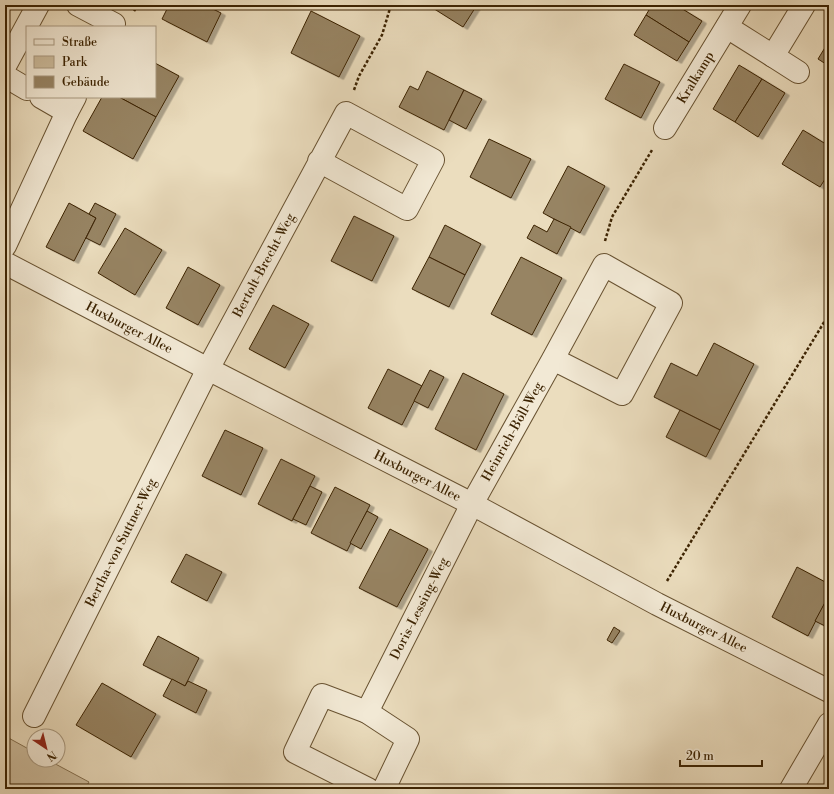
<svg xmlns="http://www.w3.org/2000/svg" width="834" height="794" viewBox="0 0 834 794" font-family="'Libre Bodoni',serif">
<style>
.green{fill:#cdbd9e;stroke:#847050}
.building{fill:#978464;stroke:#3c2302;filter:url(#shadow)}
.lines{fill:none;stroke-linecap:round;stroke-linejoin:round}
.street-casing{stroke:#685231;stroke-width:24}
.path{stroke:#3c2302;stroke-width:2.5;stroke-dasharray:3 2;stroke-linecap:butt}
.street{stroke:#f2e9d5;stroke-width:22}
.labels{text-anchor:middle;dominant-baseline:central;stroke-width:3.5;stroke-linejoin:round;paint-order:stroke}
.street-label{font-size:13px;fill:#3c2302;stroke:#f2e9d5}
</style>
<defs>
<filter id="shadow"><feDropShadow dx="4.5" dy="2.5" stdDeviation="0" flood-color="#0004"/></filter>
</defs>
<rect width="100%" height="100%" fill="#ebddbe"/>
<filter id="stains"><feTurbulence type="fractalNoise" baseFrequency=".005" numOctaves="4"/><feColorMatrix values="0 0 0 0 .2 0 0 0 0 .09 0 0 0 0 .02 0 0 0 .5 -.17"/></filter>
<radialGradient id="worn" r=".72"><stop offset=".6" stop-color="#630" stop-opacity="0"/><stop offset="1" stop-color="#630" stop-opacity=".3"/></radialGradient>
<path class="green" d="M 5,736 L 34,752 L 34,760 L 48,760 L 89,782 L 85,789 L 5,789 Z"/>
<g class="building">
<path d="M 169,5 L 205,5 L 221,13 L 207,42 L 162,19 Z"/>
<path d="M 428,5 L 477,5 L 463,27 Z"/>
<path d="M 652,5 L 676,5 L 702,21 L 689,42 L 646,15 Z"/>
<path d="M 311,11 L 360,36 L 339,77 L 291,53 Z"/>
<path d="M 646,15 L 689,42 L 677,61 L 634,35 Z"/>
<path d="M 829,41 L 829,66 L 818,59 Z"/>
<path d="M 155,63 L 179,76 L 156,117 L 119,97 L 155,97 Z"/>
<path d="M 624,64 L 660,82 L 641,118 L 605,99 Z"/>
<path d="M 739,65 L 762,79 L 735,122 L 713,109 Z"/>
<path d="M 427,71 L 464,90 L 444,130 L 399,107 L 410,86 L 418,90 Z"/>
<path d="M 762,79 L 785,93 L 758,137 L 735,122 Z"/>
<path d="M 464,90 L 482,99 L 466,129 L 449,120 Z"/>
<path d="M 102,97 L 119,97 L 156,117 L 133,159 L 83,131 Z"/>
<path d="M 803,130 L 829,146 L 829,173 L 820,187 L 782,164 Z"/>
<path d="M 489,139 L 531,159 L 511,198 L 470,177 Z"/>
<path d="M 568,166 L 605,186 L 580,233 L 543,213 Z"/>
<path d="M 69,203 L 96,218 L 74,261 L 46,247 Z"/>
<path d="M 95,203 L 116,214 L 100,245 L 86,238 L 96,218 L 89,214 Z"/>
<path d="M 354,216 L 394,236 L 372,281 L 331,261 Z"/>
<path d="M 554,219 L 571,227 L 557,254 L 527,238 L 534,225 L 547,232 Z"/>
<path d="M 445,225 L 481,244 L 465,275 L 429,257 Z"/>
<path d="M 125,228 L 162,250 L 135,295 L 98,273 Z"/>
<path d="M 429,257 L 465,275 L 449,307 L 412,289 Z"/>
<path d="M 521,257 L 562,278 L 532,335 L 491,314 Z"/>
<path d="M 188,267 L 220,285 L 198,325 L 166,308 Z"/>
<path d="M 273,305 L 309,324 L 285,368 L 249,349 Z"/>
<path d="M 714,343 L 754,364 L 720,430 L 654,397 L 671,363 L 697,376 Z"/>
<path d="M 388,369 L 422,386 L 402,425 L 368,408 Z"/>
<path d="M 430,370 L 444,377 L 428,408 L 414,401 Z"/>
<path d="M 463,373 L 504,394 L 476,450 L 435,429 Z"/>
<path d="M 680,410 L 720,430 L 706,457 L 666,437 Z"/>
<path d="M 225,430 L 263,448 L 241,495 L 202,476 Z"/>
<path d="M 281,459 L 315,476 L 292,521 L 258,504 Z"/>
<path d="M 310,486 L 322,492 L 306,525 L 293,519 Z"/>
<path d="M 335,487 L 370,505 L 347,551 L 311,533 Z"/>
<path d="M 367,511 L 378,517 L 361,549 L 350,543 Z"/>
<path d="M 390,529 L 428,549 L 397,607 L 359,588 Z"/>
<path d="M 186,554 L 222,572 L 207,601 L 171,582 Z"/>
<path d="M 797,567 L 829,584 L 829,595 L 808,636 L 772,617 Z"/>
<path d="M 829,595 L 829,623 L 827,627 L 815,621 Z"/>
<path d="M 614,627 L 620,631 L 612,643 L 607,640 Z"/>
<path d="M 158,636 L 199,658 L 185,686 L 143,665 Z"/>
<path d="M 172,679 L 185,686 L 188,681 L 207,690 L 196,713 L 163,696 Z"/>
<path d="M 102,683 L 156,714 L 131,757 L 76,725 Z"/>
</g>
<g class="lines">
<g class="street-casing">
<g id="street">
<path d="M 78,5 L 114,24 L 112,27"/>
<path d="M 727,27 L 773,56"/>
<path d="M 5,66 L 38,5"/>
<path d="M 798,72 L 773,56 L 804,5"/>
<path d="M 5,76 L 27,89"/>
<path d="M 41,97 L 67,112"/>
<path id="s1" d="M 665,128 L 740,5"/>
<path d="M 5,246 L 67,112 L 75,97"/>
<path id="s2" d="M 5,263 L 208,369 L 472,504 L 657,604 L 829,691"/>
<path id="s3" d="M 367,712 L 472,504 L 553,359 L 604,265 L 671,303 L 622,394 L 553,359"/>
<path id="s4" d="M 34,716 L 208,369 L 346,113 L 433,160 L 407,209 L 319,161"/>
<path d="M 368,789 L 295,752 L 322,695 L 367,712 L 408,739 L 384,789"/>
<path d="M 791,789 L 829,724"/>
</g>
</g>
<g class="path">
<path d="M 134,11 L 138,5"/>
<path d="M 354,90 L 359,76 L 382,35 L 391,5"/>
<path d="M 605,241 L 612,217 L 652,150"/>
<path d="M 667,581 L 829,314"/>
</g>
<use href="#street" class="street"/>
</g>
<g class="labels">
<g class="street-label">
<text stroke="none"><textPath href="#s1" startOffset="59">Kralkamp</textPath></text>
<text stroke="none"><textPath href="#s4" startOffset="506">Bertolt-Brecht-Weg</textPath></text>
<text stroke="none"><textPath href="#s2" startOffset="140">Huxburger Allee</textPath></text>
<text stroke="none"><textPath href="#s3" startOffset="316">Heinrich-Böll-Weg</textPath></text>
<text stroke="none"><textPath href="#s2" startOffset="464">Huxburger Allee</textPath></text>
<text stroke="none"><textPath href="#s4" startOffset="194">Bertha-von Suttner-Weg</textPath></text>
<text stroke="none"><textPath href="#s3" startOffset="116">Doris-Lessing-Weg</textPath></text>
<text stroke="none"><textPath href="#s2" startOffset="788">Huxburger Allee</textPath></text>
</g>
</g>
<rect width="834" height="794" fill="none" stroke="#ebddbe" stroke-width="20"/>
<rect x="6" y="6" width="822" height="782" fill="none" stroke="#3c2302" stroke-width="2"/>
<rect x="10" y="10" width="814" height="774" fill="none" stroke="#3c2302"/>
<rect x="26" y="26" width="130" height="72" fill="#f2e9d5" stroke="#a99a81"/>
<rect x="34" y="39" width="20" height="6" fill="#f2e9d5" stroke="#a99a81"/>
<text x="62" y="46" font-size="12" fill="#3c2302">Straße</text>
<rect x="34" y="56" width="20" height="12" fill="#cdbd9e" stroke="#a99a81"/>
<text x="62" y="66" font-size="12" fill="#3c2302">Park</text>
<rect x="34" y="76" width="20" height="12" fill="#978464" stroke="#a99a81"/>
<text x="62" y="86" font-size="12" fill="#3c2302">Gebäude</text>
<g transform="translate(46 748) rotate(145)"><circle r="19" fill="#f2e9d5" stroke="#a99a81"/>
<path d="M0-3L7 15L0 10L-7 15Z" fill="#8f2418"/>
<text y="-6" font-size="11" font-weight="bold" text-anchor="middle" fill="#3c2302">N</text>
</g>
<path d="M680 760v6h82v-6" fill="none" stroke="#3c2302" stroke-width="2"/>
<text x="686" y="760" font-size="12" fill="#3c2302" stroke="#f2e9d5" stroke-width="3" paint-order="stroke">20 m</text>
<rect width="100%" height="100%" filter="url(#stains)"/>
<rect width="100%" height="100%" fill="url(#worn)"/>
</svg>
